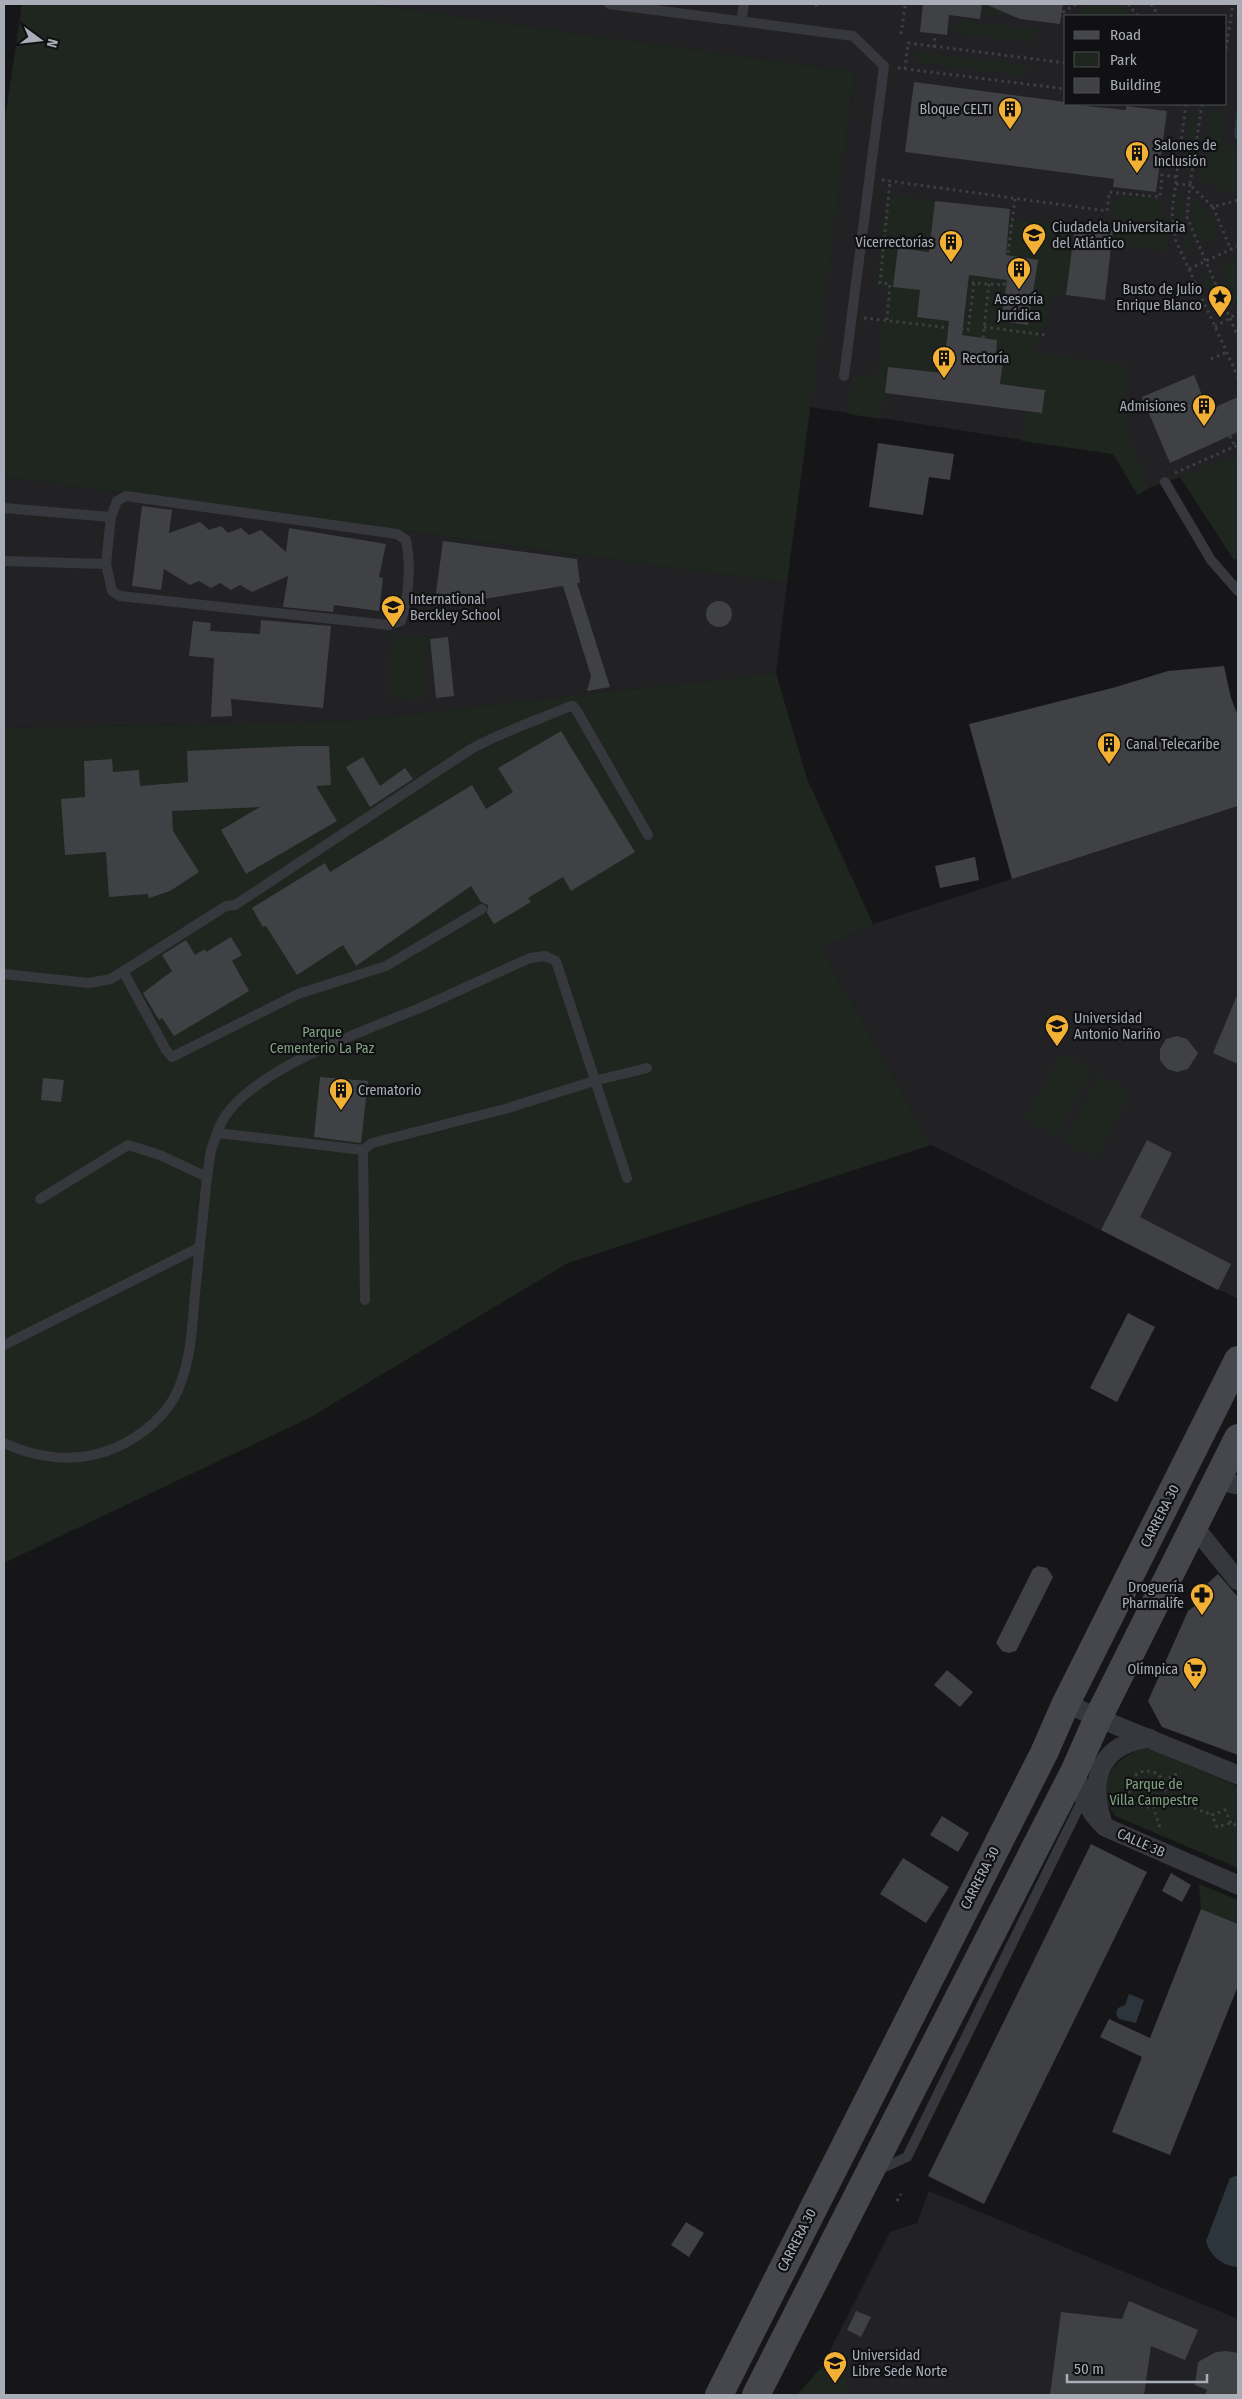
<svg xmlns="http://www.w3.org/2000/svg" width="1242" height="2399" viewBox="0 0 1242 2399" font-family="'Fira Sans Condensed',sans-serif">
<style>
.built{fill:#222225;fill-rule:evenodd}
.green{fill:#1e261f}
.water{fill:#2c353c}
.building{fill:#404145}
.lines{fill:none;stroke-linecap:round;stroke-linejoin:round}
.path{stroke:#3d3f44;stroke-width:3;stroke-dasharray:2.5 4;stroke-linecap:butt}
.lane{stroke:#37383d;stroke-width:10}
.street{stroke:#37383d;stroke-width:19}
.secondary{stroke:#45474d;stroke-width:28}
.labels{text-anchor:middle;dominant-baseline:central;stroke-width:4.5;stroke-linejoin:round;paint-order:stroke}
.poi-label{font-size:14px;fill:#a8adb8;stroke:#111113;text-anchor:start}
.park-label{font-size:14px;fill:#7fa381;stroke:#111113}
.street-label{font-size:14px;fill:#a8adb8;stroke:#111113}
</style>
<rect width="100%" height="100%" fill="#161618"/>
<g class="built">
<path d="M 369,4 L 1238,4 L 1238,557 L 1234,560 L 1180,477 L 1149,488 L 1138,495 L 1113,454 L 810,407 L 855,72 ZM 1066,16 L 1226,16 L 1226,104 L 1066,104 Z"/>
<path d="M 4,477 L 787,583 L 776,673 L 347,721 L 4,728 Z"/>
<path d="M 1238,806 L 1238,1299 L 931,1145 L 822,949 L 873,924 Z"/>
<path d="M 929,2191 L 1238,2319 L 1238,2395 L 803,2395 L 804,2389 L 821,2368 L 890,2232 L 917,2223 Z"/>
</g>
<g class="green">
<path d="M 22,4 L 369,4 L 855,72 L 787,583 L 4,477 L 4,126 Z"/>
<path d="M 982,4 L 1005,4 L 1003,16 L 981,13 Z"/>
<path d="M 1088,4 L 1123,4 L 1131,16 L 1082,16 L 1078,11 Z"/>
<path d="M 957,20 L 1037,30 L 1035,43 L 956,33 Z"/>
<path d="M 917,52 L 1028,65 L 1026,76 L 915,62 Z"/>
<path d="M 1210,108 L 1225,110 L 1221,147 L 1238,143 L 1238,191 L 1233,194 L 1201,179 Z"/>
<path d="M 1191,115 L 1198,116 L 1189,172 L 1182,171 Z"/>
<path d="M 1179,187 L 1182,188 C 1182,215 1183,227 1195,251 L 1190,254 C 1176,228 1176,216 1179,187 Z"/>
<path d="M 886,195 L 935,201 L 929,252 L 898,249 L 893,287 L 920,290 L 917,317 L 963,322 L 967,295 L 960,274 L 1003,279 L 1011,218 L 1075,226 L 1066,295 L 1051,294 L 1046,329 L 1039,328 L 1035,352 L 1127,365 L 1123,406 L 1132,445 L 1149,488 L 1138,495 L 1113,454 L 1022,441 L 1024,411 L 1041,413 L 1045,390 L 1000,384 L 1004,354 L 996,353 L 997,340 L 948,334 L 943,373 L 888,367 L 881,419 L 848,414 L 853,375 L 877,378 L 887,289 L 875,288 Z"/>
<path d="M 1117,195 L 1163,199 L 1162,225 L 1169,251 L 1111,244 Z"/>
<path d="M 1193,195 L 1210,213 L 1218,236 L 1201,245 L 1192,219 Z"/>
<path d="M 1238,257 L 1238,301 L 1236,302 L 1218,267 Z"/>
<path d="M 1207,273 L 1224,315 L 1219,317 L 1201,275 Z"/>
<path d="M 1238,455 L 1238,557 L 1234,560 L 1180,477 Z"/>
<path d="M 391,635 L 429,637 L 426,699 L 388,697 Z"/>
<path d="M 776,673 L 807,779 L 873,924 L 822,949 L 931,1145 L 568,1263 L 309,1418 L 4,1563 L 4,728 L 347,721 Z"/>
<path d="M 1060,1054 L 1092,1070 L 1057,1137 L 1025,1120 Z"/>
<path d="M 1099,1075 L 1131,1092 L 1096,1158 L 1064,1142 Z"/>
<path d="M 1142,1748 L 1152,1750 L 1238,1786 L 1238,1868 L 1115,1816 C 1113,1812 1108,1807 1107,1803 C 1097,1778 1121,1755 1142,1748 Z"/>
<path d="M 1199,1884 L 1238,1900 L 1238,1924 L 1201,1909 Z"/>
<path d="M 821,2368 L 849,2379 L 844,2395 L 797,2395 Z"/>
</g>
<g class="water">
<path d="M 1238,102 L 1238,142 L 1234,136 Z"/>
<path d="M 1129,1994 L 1144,2000 L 1136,2023 L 1119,2019 L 1116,2014 L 1118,2008 L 1125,2005 Z"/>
<path d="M 1238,2175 L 1238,2267 C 1222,2266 1210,2256 1206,2241 L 1230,2178 Z"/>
</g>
<g class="building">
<path d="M 923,4 L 982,4 L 980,19 L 949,15 L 947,35 L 920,32 Z"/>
<path d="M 985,4 L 1063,4 L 1060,24 L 1020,19 Z"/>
<path d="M 914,82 L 1066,102 L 1066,104 L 1126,110 L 1126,106 L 1167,111 L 1156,192 L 1113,187 L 1114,179 L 905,152 Z"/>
<path d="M 935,201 L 1010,209 L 1006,255 L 1038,260 L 1028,325 L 1001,321 L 1007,280 L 969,275 L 962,335 L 997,340 L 996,353 L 1004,354 L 1000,384 L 1045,390 L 1042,413 L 885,393 L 888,367 L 943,373 L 949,321 L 917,317 L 920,290 L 893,287 L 898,248 L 929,252 Z"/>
<path d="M 1075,226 L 1113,230 L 1105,300 L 1066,295 Z"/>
<path d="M 1194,375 L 1208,410 L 1238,397 L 1238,432 L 1170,463 L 1142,397 Z"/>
<path d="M 878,443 L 954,454 L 950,480 L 929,477 L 923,515 L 869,507 Z"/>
<path d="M 142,506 L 172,510 L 169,533 L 200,522 L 209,530 L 221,526 L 228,533 L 241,528 L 249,535 L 261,530 L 286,552 L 289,528 L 386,544 L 379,577 L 383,578 L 379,611 L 334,605 L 333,612 L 283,607 L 288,576 L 252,592 L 240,585 L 231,590 L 220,583 L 211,588 L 199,581 L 190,585 L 164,569 L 161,590 L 132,586 Z"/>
<path d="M 443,541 L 577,559 L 580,583 L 577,583 L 610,687 L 587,691 L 591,676 L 563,586 L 434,607 Z"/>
<circle cx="719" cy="614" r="13"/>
<path d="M 261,620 L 331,626 L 323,708 L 231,699 L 232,716 L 211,717 L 214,658 L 189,656 L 193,621 L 211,623 L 210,631 L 260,634 Z"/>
<path d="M 448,637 L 454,696 L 436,698 L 430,639 Z"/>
<path d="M 1224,666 L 1231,698 L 1238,716 L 1238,806 L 1012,879 L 969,724 L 1116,687 L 1168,671 Z"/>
<path d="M 561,731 L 635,852 L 571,891 L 563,877 L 528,898 L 531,902 L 494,924 L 487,913 L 488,905 L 481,902 L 471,886 L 356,966 L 343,945 L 297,975 L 266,926 L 263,927 L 252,908 L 325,863 L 330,872 L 472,785 L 486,809 L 513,792 L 498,768 Z"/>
<path d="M 297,746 L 329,746 L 331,785 L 316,786 L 337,821 L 246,874 L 221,830 L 260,807 L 172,811 L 173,831 L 199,872 L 170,891 L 149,898 L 148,894 L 109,897 L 106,852 L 65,855 L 61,799 L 85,797 L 84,761 L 112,759 L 113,772 L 139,770 L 140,786 L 188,782 L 187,751 Z"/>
<path d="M 363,757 L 380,786 L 405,768 L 413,779 L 370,807 L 346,767 Z"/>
<path d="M 975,857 L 979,880 L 940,888 L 935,866 Z"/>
<path d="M 231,937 L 242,955 L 232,961 L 249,991 L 174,1036 L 162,1018 L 159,1020 L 143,993 L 172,971 L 162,955 L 186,940 L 195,955 L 205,949 L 206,952 Z"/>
<path d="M 1238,993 L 1238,1064 L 1213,1053 Z"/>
<path d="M 1177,1036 L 1187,1039 L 1198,1053 L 1188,1069 L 1177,1072 L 1167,1069 L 1160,1060 L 1160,1049 L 1166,1039 Z"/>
<path d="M 320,1077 L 368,1081 L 361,1143 L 314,1137 Z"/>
<path d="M 43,1078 L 64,1080 L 61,1102 L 41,1100 Z"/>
<path d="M 1147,1140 L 1172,1153 L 1140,1217 L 1231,1264 L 1218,1290 L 1101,1230 Z"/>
<path d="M 1128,1313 L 1155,1327 L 1117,1402 L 1090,1388 Z"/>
<path d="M 1038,1566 L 1047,1568 L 1053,1577 L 1016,1651 L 1009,1653 L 1002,1651 L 996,1643 L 1033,1569 Z"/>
<path d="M 1218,1574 L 1238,1597 L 1238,1755 L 1162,1727 L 1148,1701 L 1188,1611 L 1209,1595 L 1207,1592 L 1211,1589 L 1207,1584 Z"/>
<path d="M 947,1670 L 973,1692 L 960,1707 L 934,1685 Z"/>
<path d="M 942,1816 L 969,1833 L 958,1852 L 930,1835 Z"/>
<path d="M 1091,1844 L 1147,1872 L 984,2204 L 928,2176 Z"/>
<path d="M 903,1858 L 949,1887 L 926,1923 L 880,1894 Z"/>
<path d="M 1171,1873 L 1191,1885 L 1182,1902 L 1162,1891 Z"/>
<path d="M 1201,1909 L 1238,1924 L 1238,1986 L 1170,2155 L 1112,2132 L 1142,2057 L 1100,2037 L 1109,2019 L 1150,2038 Z"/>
<path d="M 686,2222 L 704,2233 L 689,2257 L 671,2245 Z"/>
<path d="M 1129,2301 L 1198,2330 L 1185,2360 L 1151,2346 L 1144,2395 L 1050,2395 L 1061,2312 L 1122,2319 Z"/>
<path d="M 856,2311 L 871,2317 L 861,2337 L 847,2330 Z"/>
<path d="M 1226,2351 L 1238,2353 L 1238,2395 L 1205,2395 L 1207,2390 L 1195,2385 L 1198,2362 L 1216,2352 Z"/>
</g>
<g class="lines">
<g class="path">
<path d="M 816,4 L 818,9"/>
<path d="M 1128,4 L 1138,16"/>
<path d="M 1151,4 L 1159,16"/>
<path d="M 1066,17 L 1062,13 L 1076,4"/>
<path d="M 901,34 L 905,6"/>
<path d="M 934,47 L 935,34"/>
<path d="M 1226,49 L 1233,4"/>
<path d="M 898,68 L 1066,89"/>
<path d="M 905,69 L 908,43 L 1066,63"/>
<path d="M 1186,104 L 1172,212 L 1176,241 L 1238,377"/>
<path d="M 1202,104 L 1190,185 L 1213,207 L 1238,200"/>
<path d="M 882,180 L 1107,211 L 1109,192 L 1160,197 L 1162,175 L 1177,177"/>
<path d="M 1176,184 L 1190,185 L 1187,217 L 1238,337"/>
<path d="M 1213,207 L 1231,250"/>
<path d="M 1189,269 L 1238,246"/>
<path d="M 959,281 L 974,283"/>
<path d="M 864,318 L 968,330 L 974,283 L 1004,285 L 1015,199"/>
<path d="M 887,320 L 890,284 L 880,283 L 890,181"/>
<path d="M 984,327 L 1046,335"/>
<path d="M 1215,327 L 1238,313"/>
<path d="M 983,338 L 989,284"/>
<path d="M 1211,359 L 1227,352"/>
<path d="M 1230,436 L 1235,446"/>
<path d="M 1175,473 L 1238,445"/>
<circle cx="1147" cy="1789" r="18"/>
<path d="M 1163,1781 L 1181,1772"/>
<path d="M 1164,1796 L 1212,1815"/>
<path d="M 1153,1806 L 1161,1831"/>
<path d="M 1231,1823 L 1225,1810 L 1212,1815 L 1217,1827 L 1231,1823 L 1238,1826"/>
<path d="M 897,2201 L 901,2194"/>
</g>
<g class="lane">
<path d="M 609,4 L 853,36 L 884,66 L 844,376"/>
<path d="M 741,21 L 744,4"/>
<path d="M 1165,482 L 1211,560 L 1238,591"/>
<path d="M 126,496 L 397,534 L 406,540 C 411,564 409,598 401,621 L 389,625 L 120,596 L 112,591 L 106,564 L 111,517 L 117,501 Z"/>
<path d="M 4,508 L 111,517"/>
<path d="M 4,561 L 106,564"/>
<path d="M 123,971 L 166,1050 L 172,1057 L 298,994 L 386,966 L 482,909"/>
<path d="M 4,974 L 89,983 L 111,979 L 226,906 L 235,905 L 471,749 C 501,732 536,721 568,707 L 573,706 L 577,711 L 648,835"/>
<path d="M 217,1133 C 235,1073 368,1030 422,1007 C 459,991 494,974 530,958 L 545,956 L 556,961 L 627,1178"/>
<path d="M 363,1150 L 365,1300"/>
<path d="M 40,1199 L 128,1145 L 160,1155 L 207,1177"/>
<path d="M 4,1345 L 200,1247"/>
<path d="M 4,1443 C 36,1458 73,1463 107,1451 C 133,1442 160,1422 174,1398 C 191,1367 192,1328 195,1294 C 199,1255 203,1216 207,1177 L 211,1150 L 217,1133 L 363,1150 L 372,1143 L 505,1109 L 594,1081 L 647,1068"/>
<path d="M 878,2170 L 907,2157 L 1083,1799"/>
</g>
<g class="street">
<path d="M 1227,1483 L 1238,1485"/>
<path d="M 1201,1535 L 1238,1581"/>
<path d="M 1066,1703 L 1098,1718 L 1238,1775"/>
<path d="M 1075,1770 C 1081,1793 1087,1810 1105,1827 L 1238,1885"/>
<path d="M 1102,1820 C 1088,1777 1102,1744 1149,1738"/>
</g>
<g class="secondary">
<path d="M 719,2395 L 1044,1753 L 1066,1703 L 1238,1360"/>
<path d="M 756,2395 L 1075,1770 L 1098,1718 L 1238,1438"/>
</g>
</g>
<defs>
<g id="building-pin" transform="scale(1.25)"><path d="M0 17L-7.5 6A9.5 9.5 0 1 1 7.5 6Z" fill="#f2b134" stroke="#111113"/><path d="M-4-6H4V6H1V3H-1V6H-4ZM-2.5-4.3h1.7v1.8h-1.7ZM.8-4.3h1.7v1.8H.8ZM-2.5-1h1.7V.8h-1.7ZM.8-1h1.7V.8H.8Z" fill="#111"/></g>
<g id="university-pin" transform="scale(1.25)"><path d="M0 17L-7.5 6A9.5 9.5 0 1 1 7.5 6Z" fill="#f2b134" stroke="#111113"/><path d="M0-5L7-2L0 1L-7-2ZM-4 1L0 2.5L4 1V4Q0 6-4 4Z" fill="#111"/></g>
<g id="sight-pin" transform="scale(1.25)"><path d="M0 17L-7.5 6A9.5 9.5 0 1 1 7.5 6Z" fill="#f2b134" stroke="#111113"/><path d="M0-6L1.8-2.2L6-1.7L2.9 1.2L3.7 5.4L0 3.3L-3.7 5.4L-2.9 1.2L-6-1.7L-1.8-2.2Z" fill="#111"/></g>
<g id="school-pin" transform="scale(1.25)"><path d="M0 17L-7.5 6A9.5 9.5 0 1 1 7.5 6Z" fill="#f2b134" stroke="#111113"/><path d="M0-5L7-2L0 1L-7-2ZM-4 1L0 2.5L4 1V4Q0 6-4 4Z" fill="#111"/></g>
<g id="pharmacy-pin" transform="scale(1.25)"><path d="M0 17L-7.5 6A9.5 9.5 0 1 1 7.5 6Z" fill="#f2b134" stroke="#111113"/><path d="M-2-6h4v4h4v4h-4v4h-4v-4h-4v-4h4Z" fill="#111"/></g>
<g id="supermarket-pin" transform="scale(1.25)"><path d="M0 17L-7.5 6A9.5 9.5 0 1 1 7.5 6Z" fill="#f2b134" stroke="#111113"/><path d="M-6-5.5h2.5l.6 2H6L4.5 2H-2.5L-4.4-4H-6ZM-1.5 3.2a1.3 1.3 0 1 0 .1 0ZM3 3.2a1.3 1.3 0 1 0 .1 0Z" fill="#111"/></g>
</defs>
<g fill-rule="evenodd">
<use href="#building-pin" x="1010" y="109"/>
<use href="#building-pin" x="1137" y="153"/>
<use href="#university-pin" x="1034" y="235"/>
<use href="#building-pin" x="951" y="242"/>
<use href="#building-pin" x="1019" y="269"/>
<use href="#sight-pin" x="1220" y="297"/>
<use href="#building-pin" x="944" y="358"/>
<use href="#building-pin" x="1204" y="406"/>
<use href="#school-pin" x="393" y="607"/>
<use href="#building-pin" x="1109" y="744"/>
<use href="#university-pin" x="1057" y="1026"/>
<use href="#building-pin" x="341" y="1090"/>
<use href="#pharmacy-pin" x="1202" y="1595"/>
<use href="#supermarket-pin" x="1195" y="1669"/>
<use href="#university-pin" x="835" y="2363"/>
</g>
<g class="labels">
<g class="poi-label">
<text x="992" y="109" text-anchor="end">Bloque CELTI</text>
<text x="1154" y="145">Salones de<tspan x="1154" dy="16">Inclusión</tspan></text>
<text x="1052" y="227">Ciudadela Universitaria<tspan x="1052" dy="16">del Atlántico</tspan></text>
<text x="934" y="242" text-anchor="end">Vicerrectorías</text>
<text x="1202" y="289" text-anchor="end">Busto de Julio<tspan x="1202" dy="16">Enrique Blanco</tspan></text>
<text x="1019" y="299" text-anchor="middle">Asesoría<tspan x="1019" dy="16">Jurídica</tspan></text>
<text x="962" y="358">Rectoría</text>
<text x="1186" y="406" text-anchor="end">Admisiones</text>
<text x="410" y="599">International<tspan x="410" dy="16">Berckley School</tspan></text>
<text x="1126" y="744">Canal Telecaribe</text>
<text x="1074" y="1018">Universidad<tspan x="1074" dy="16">Antonio Nariño</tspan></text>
<text x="358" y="1090">Crematorio</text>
<text x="1184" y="1587" text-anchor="end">Droguería<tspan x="1184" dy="16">Pharmalife</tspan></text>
<text x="1178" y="1669" text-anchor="end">Olímpica</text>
<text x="852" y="2355">Universidad<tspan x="852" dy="16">Libre Sede Norte</tspan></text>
</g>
<g class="park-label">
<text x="322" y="1032">Parque<tspan x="322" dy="16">Cementerio La Paz</tspan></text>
<text x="1154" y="1784">Parque de<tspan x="1154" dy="16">Villa Campestre</tspan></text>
</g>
<g class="street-label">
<text transform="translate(1160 1516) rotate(-63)">CARRERA 30</text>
<text transform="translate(1141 1843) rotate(24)">CALLE 3B</text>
<text transform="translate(980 1878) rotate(-63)">CARRERA 30</text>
<text transform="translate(797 2240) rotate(-63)">CARRERA 30</text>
</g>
</g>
<rect width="1242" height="2399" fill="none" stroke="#a8adb8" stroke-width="10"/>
<rect x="1064" y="15" width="162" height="90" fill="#111113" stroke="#4d4f55"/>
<rect x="1074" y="31" width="25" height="8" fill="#45474d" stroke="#4d4f55"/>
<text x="1110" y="40" font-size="15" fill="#a8adb8">Road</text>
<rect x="1074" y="52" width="25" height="15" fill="#1e261f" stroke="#4d4f55"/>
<text x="1110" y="65" font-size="15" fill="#a8adb8">Park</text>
<rect x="1074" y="78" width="25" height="15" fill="#404145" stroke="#4d4f55"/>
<text x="1110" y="90" font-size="15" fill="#a8adb8">Building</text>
<g transform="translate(40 40) rotate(105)" stroke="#111113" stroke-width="4" paint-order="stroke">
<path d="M0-4L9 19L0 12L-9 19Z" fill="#a8adb8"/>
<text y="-8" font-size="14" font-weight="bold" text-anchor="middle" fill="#a8adb8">N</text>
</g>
<path d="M1067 2374v8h140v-8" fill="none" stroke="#a8adb8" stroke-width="2.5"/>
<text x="1074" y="2374" font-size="15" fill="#a8adb8" stroke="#111113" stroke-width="4" paint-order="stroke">50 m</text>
</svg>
